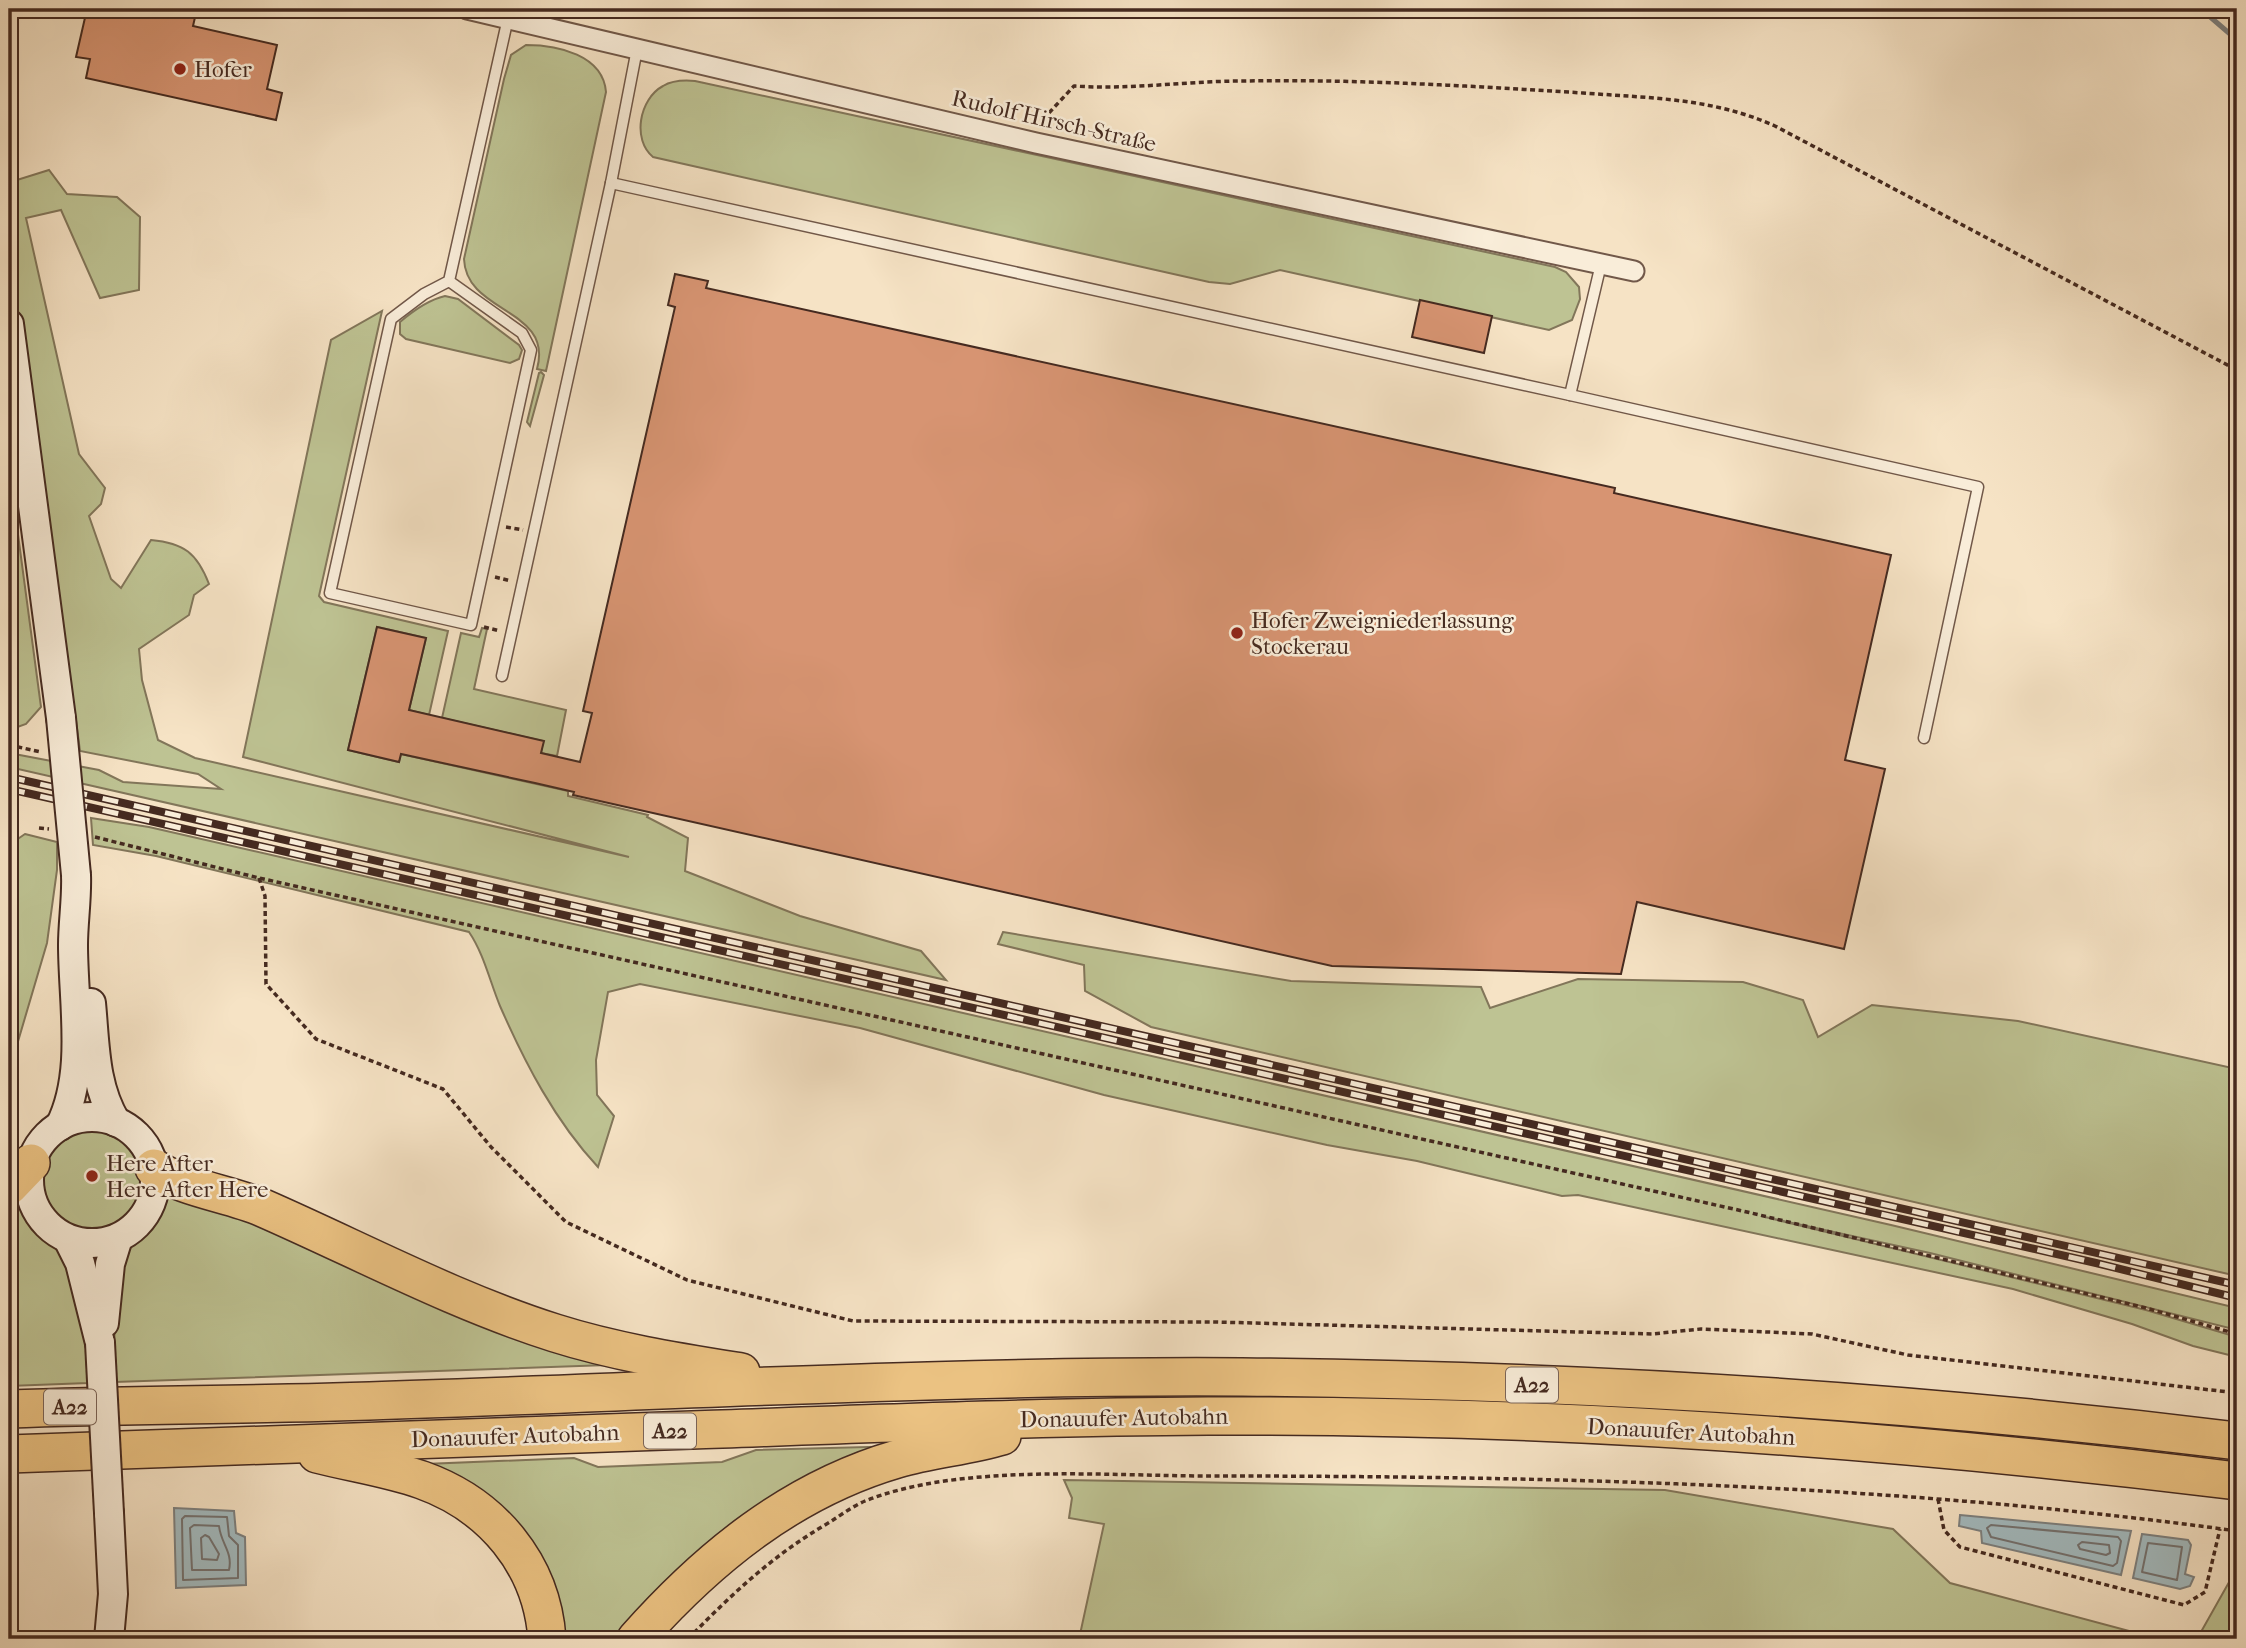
<svg xmlns="http://www.w3.org/2000/svg" width="2246" height="1648" viewBox="0 0 2246 1648" font-family="'IM FELL French Canon',serif">
<style>
.green{fill:#bec393;stroke:#82765a;stroke-width:2}
.water{fill:#a3bbc0;stroke:#7d8180;stroke-width:2}
.lines{fill:none;stroke-linecap:round;stroke-linejoin:round}
.shore{stroke:#747270;stroke-width:2}
.stream{stroke:#7d8180;stroke-width:5}
.building{fill:#d79472;stroke:#452a20;stroke-width:2}
.lane-casing{stroke:#715849;stroke-width:13}
.street-casing{stroke:#715849;stroke-width:23}
.secondary-casing{stroke:#452a20;stroke-width:32}
.highway-casing{stroke:#452a20;stroke-width:40}
.path{stroke:#452a20;stroke-width:3.5;stroke-dasharray:5 3.5;stroke-linecap:butt}
.lane{stroke:#f9edd9;stroke-width:10}
.street{stroke:#f9edd9;stroke-width:19}
.secondary{stroke:#f9edd9;stroke-width:28}
.highway{stroke:#ebc282;stroke-width:37}
.rail-casing{stroke:#452a20;stroke-width:8}
.rail{stroke:#f9edd9;stroke-width:5;stroke-dasharray:16;stroke-linecap:butt}
.secondary-bridge-casing{stroke:#452a20;stroke-width:32;stroke-linecap:butt}
.secondary-bridge{stroke:#f9edd9;stroke-width:28}
.poi-dot{fill:#8f2418;stroke:#f9edd9;stroke-width:2.5}
.labels{text-anchor:middle;dominant-baseline:central;stroke-width:5;stroke-linejoin:round;paint-order:stroke}
.shield{fill:#f9edd9;stroke:#7b6458;stroke-width:2}
.shield-label{font-size:21px;font-weight:bold;fill:#452a20}
.poi-label{font-size:23px;fill:#452a20;stroke:#f9edd9;text-anchor:start}
.street-label{font-size:23px;fill:#452a20;stroke:#f9edd9}
</style>
<rect width="100%" height="100%" fill="#f6e3c5"/>
<filter id="stains"><feTurbulence type="fractalNoise" baseFrequency=".00286" numOctaves="4"/><feColorMatrix values="0 0 0 0 .2 0 0 0 0 .09 0 0 0 0 .02 0 0 0 .5 -.17"/></filter>
<radialGradient id="worn" r=".72"><stop offset=".6" stop-color="#630" stop-opacity="0"/><stop offset="1" stop-color="#630" stop-opacity=".3"/></radialGradient>
<g class="green">
<path d="M 526,45 C 558,45 603,55 606,92 L 546,371 L 537,369 C 554,308 466,314 464,259 L 504,79 L 511,55 Z"/>
<path d="M 695,81 L 1555,267 L 1566,272 L 1579,287 L 1580,299 L 1572,320 L 1549,330 L 1280,270 L 1230,284 L 1209,282 L 653,157 C 632,140 639,99 663,86 C 673,80 684,80 695,81 Z"/>
<path d="M 9,148 L 17,180 L 49,170 L 67,194 L 117,197 L 140,217 L 139,290 L 100,298 L 61,210 L 26,218 L 79,454 L 105,488 L 101,504 L 89,516 L 111,579 L 121,588 L 151,540 C 184,543 197,553 209,584 L 194,595 L 189,615 L 139,649 L 142,680 L 158,740 L 195,758 L 629,857 L 243,757 L 331,340 L 382,311 L 319,596 L 324,602 L 448,631 L 429,715 L 409,710 L 426,638 L 377,627 L 348,750 L 399,762 L 401,754 L 568,791 L 568,796 L 648,815 L 647,817 L 688,838 L 685,871 L 800,916 L 921,951 L 946,980 L 9,767 L 9,753 L 99,770 L 123,782 L 221,789 L 198,774 L 80,751 L 75,713 L 71,712 L 9,255 Z"/>
<path d="M 445,296 L 458,299 L 519,345 L 522,350 L 519,359 L 510,363 L 406,339 L 400,334 L 400,322 C 414,310 428,300 445,296 Z"/>
<path d="M 541,372 L 544,375 L 530,426 L 527,422 L 539,373 Z"/>
<path d="M 9,467 L 41,707 L 26,724 L 9,730 Z"/>
<path d="M 482,628 L 487,629 L 474,689 L 566,710 L 557,756 L 541,753 L 543,741 L 442,718 L 461,633 L 479,637 Z"/>
<path d="M 91,818 L 149,827 L 1891,1225 L 2237,1308 L 2237,1330 L 1930,1253 L 1765,1217 L 2146,1310 L 2237,1337 L 2237,1357 L 2193,1346 L 2132,1324 L 2013,1289 L 1578,1195 L 1562,1196 L 1417,1161 L 1327,1145 L 1104,1095 L 860,1028 L 640,984 L 608,992 L 596,1060 L 597,1095 L 614,1116 L 598,1167 C 555,1121 525,1063 500,1006 C 490,982 484,954 469,932 L 156,856 L 93,845 Z"/>
<path d="M 25,834 L 57,842 L 57,870 L 47,943 L 9,1072 L 9,845 Z"/>
<path d="M 1003,932 L 1291,981 L 1481,987 L 1490,1008 L 1578,979 L 1743,982 L 1803,1000 L 1818,1037 L 1872,1005 L 2018,1021 L 2237,1069 L 2237,1276 L 1151,1027 L 1085,991 L 1084,965 L 998,944 Z"/>
<circle cx="91" cy="1180" r="50"/>
<path d="M 165,1187 L 608,1365 L 115,1382 L 114,1294 L 129,1245 L 151,1222 Z"/>
<path d="M 20,1195 C 31,1222 52,1237 66,1262 C 85,1296 86,1345 88,1383 L 9,1386 L 9,1196 Z"/>
<path d="M 904,1446 L 622,1639 L 554,1639 L 554,1625 L 426,1464 L 574,1458 L 598,1467 L 722,1462 L 756,1450 Z"/>
<path d="M 1064,1480 L 1665,1490 L 1893,1529 L 1950,1583 L 2159,1639 L 1079,1639 L 1104,1524 L 1069,1518 L 1072,1498 Z"/>
<path d="M 2237,1568 L 2237,1639 L 2197,1639 Z"/>
</g>
<g class="water">
<path d="M 174,1508 L 234,1511 L 236,1533 L 245,1537 L 246,1585 L 176,1588 Z"/>
<path d="M 1960,1515 L 2131,1531 L 2121,1575 L 1982,1543 L 1981,1531 L 1959,1526 Z"/>
<path d="M 2142,1534 L 2188,1540 L 2191,1545 L 2185,1574 L 2194,1577 L 2190,1586 L 2180,1589 L 2133,1578 Z"/>
</g>
<g class="lines">
<g class="shore">
<path d="M 185,1516 L 227,1517 L 229,1536 L 238,1545 L 238,1578 L 183,1580 L 182,1519 Z"/>
<path d="M 194,1525 L 219,1526 C 221,1544 233,1552 229,1570 L 192,1570 L 190,1528 Z"/>
<path d="M 1991,1525 L 2118,1537 L 2121,1541 L 2117,1563 L 2113,1566 L 1991,1537 L 1987,1528 Z"/>
<path d="M 205,1535 L 209,1537 L 219,1554 L 217,1560 L 202,1559 L 201,1538 Z"/>
<path d="M 2082,1542 L 2109,1545 L 2110,1553 L 2106,1555 L 2080,1549 L 2078,1545 Z"/>
<path d="M 2148,1543 L 2182,1547 L 2177,1580 L 2142,1572 Z"/>
</g>
<path class="stream" d="M 2201,9 L 2237,40"/>
</g>
<g class="building">
<path d="M 87,9 L 176,9 L 196,13 L 193,26 L 277,45 L 267,89 L 282,93 L 276,120 L 86,78 L 90,59 L 76,57 Z"/>
<path d="M 675,274 L 708,281 L 706,288 L 1615,488 L 1614,493 L 1891,555 L 1845,760 L 1885,769 L 1844,949 L 1637,902 L 1621,974 L 1332,966 L 573,795 L 574,792 L 535,783 L 401,754 L 399,762 L 348,750 L 377,627 L 426,638 L 409,710 L 544,741 L 541,753 L 580,762 L 592,713 L 583,711 L 675,307 L 668,305 Z"/>
<path d="M 1420,300 L 1492,316 L 1484,353 L 1412,337 Z"/>
</g>
<g class="lines">
<g class="lane-casing">
<g id="lane">
<path d="M 611,183 L 1570,395"/>
<path d="M 1601,264 L 1570,395 L 1978,487 L 1924,738"/>
<path d="M 449,281 L 522,333 L 531,350 L 471,625 L 330,593 L 391,319 L 424,294 L 449,281 L 508,18"/>
<path d="M 502,676 L 611,183 L 637,49"/>
</g>
</g>
<g class="street-casing">
<path id="street" d="M 467,9 L 1036,143 L 1634,271"/>
</g>
<g class="secondary-casing">
<g id="secondary">
<path d="M 9,324 L 61,718"/>
<path d="M 91,1003 C 95,1044 94,1086 116,1122"/>
<circle cx="92" cy="1180" r="63"/>
<path d="M 60,1126 C 87,1073 73,1003 73,945 C 73,922 77,898 76,875"/>
<path d="M 68,1239 L 80,1263 L 100,1343"/>
<path d="M 104,1323 L 110,1264 L 118,1238"/>
<path d="M 109,1639 L 113,1594 L 109,1513"/>
</g>
</g>
<g class="highway-casing">
<g id="highway">
<path d="M 154,1168 C 184,1189 228,1193 263,1208 C 359,1250 454,1301 555,1333 C 615,1352 679,1362 741,1372"/>
<path d="M 9,1186 L 31,1163"/>
<path d="M 9,1409 C 117,1405 225,1405 334,1402 C 636,1393 939,1375 1242,1377 C 1575,1380 1907,1400 2237,1441"/>
<path d="M 9,1454 C 237,1445 465,1438 692,1430 C 864,1424 1036,1417 1208,1416 C 1551,1414 1897,1439 2237,1481"/>
<path d="M 317,1454 C 352,1463 388,1468 422,1480 C 492,1505 542,1564 547,1639"/>
<path d="M 636,1639 C 708,1558 791,1490 897,1459 C 932,1449 968,1446 1002,1436"/>
</g>
</g>
<g class="path">
<path d="M 2224,9 L 2237,19"/>
<path d="M 1042,128 L 1047,115 L 1074,86 C 1130,90 1187,81 1243,81 C 1357,79 1470,86 1583,93 C 1650,98 1713,98 1775,126 L 2237,370"/>
<path d="M 506,527 L 523,530"/>
<path d="M 495,577 L 511,581"/>
<path d="M 484,627 L 500,631"/>
<path d="M 9,745 L 41,752"/>
<path d="M 39,828 L 49,829"/>
<path d="M 95,837 L 259,878 L 1747,1212 L 2146,1308 L 2237,1334"/>
<path d="M 259,878 L 265,896 L 266,984 L 316,1039 L 443,1089 L 491,1147 L 566,1222 L 687,1280 L 853,1321 L 1216,1322 L 1652,1334 L 1701,1329 L 1812,1334 L 1908,1355 L 2237,1393"/>
<path d="M 1938,1499 L 1944,1530 L 1960,1547 L 2184,1605 L 2205,1592 L 2220,1529"/>
<path d="M 688,1639 C 734,1592 773,1555 830,1522 C 841,1515 853,1506 865,1501 C 960,1463 1106,1476 1208,1476 C 1551,1476 1898,1484 2237,1531"/>
</g>
<use href="#lane" class="lane"/>
<use href="#street" class="street"/>
<use href="#secondary" class="secondary"/>
<use href="#highway" class="highway"/>
<g class="rail-casing">
<g id="rail">
<path d="M 9,777 L 2237,1285"/>
<path d="M 9,789 L 2096,1263 L 2237,1298"/>
</g>
</g>
<use href="#rail" class="rail"/>
<g class="secondary-bridge-casing">
<g id="secondary-bridge">
<path d="M 61,718 L 76,875"/>
<path d="M 100,1343 L 109,1513"/>
</g>
</g>
<use href="#secondary-bridge" class="secondary-bridge"/>
</g>
<g class="poi-dot">
<circle cx="180" cy="69" r="7"/>
<circle cx="1237" cy="633" r="7"/>
<circle cx="92" cy="1176" r="7"/>
</g>
<g class="labels">
<g class="shield">
<rect x="1506" y="1367.5" width="52" height="35" rx="5"/>
<rect x="44" y="1389.5" width="52" height="35" rx="5"/>
<rect x="644" y="1413.5" width="52" height="35" rx="5"/>
</g>
<g class="shield-label">
<text x="1532" y="1385">A22</text>
<text x="70" y="1407">A22</text>
<text x="670" y="1431">A22</text>
</g>
<g class="poi-label">
<text x="194" y="69">Hofer</text>
<text x="1251" y="620">Hofer Zweigniederlassung<tspan x="1251" dy="26">Stockerau</tspan></text>
<text x="106" y="1163">Here After<tspan x="106" dy="26">Here After Here</tspan></text>
</g>
<g class="street-label">
<text transform="translate(1054 121) rotate(13)">Rudolf Hirsch-Straße</text>
<text transform="translate(1124 1418) rotate(-1)">Donauufer Autobahn</text>
<text transform="translate(1691 1432) rotate(3)">Donauufer Autobahn</text>
<text transform="translate(515 1436) rotate(-2)">Donauufer Autobahn</text>
</g>
</g>
<rect width="2246" height="1648" fill="none" stroke="#f6e3c5" stroke-width="35"/>
<rect x="10" y="10" width="2225" height="1627" fill="none" stroke="#452a20" stroke-width="3.5"/>
<rect x="18" y="18" width="2211" height="1613" fill="none" stroke="#452a20" stroke-width="2"/>
<rect width="100%" height="100%" filter="url(#stains)"/>
<rect width="100%" height="100%" fill="url(#worn)"/>
</svg>
